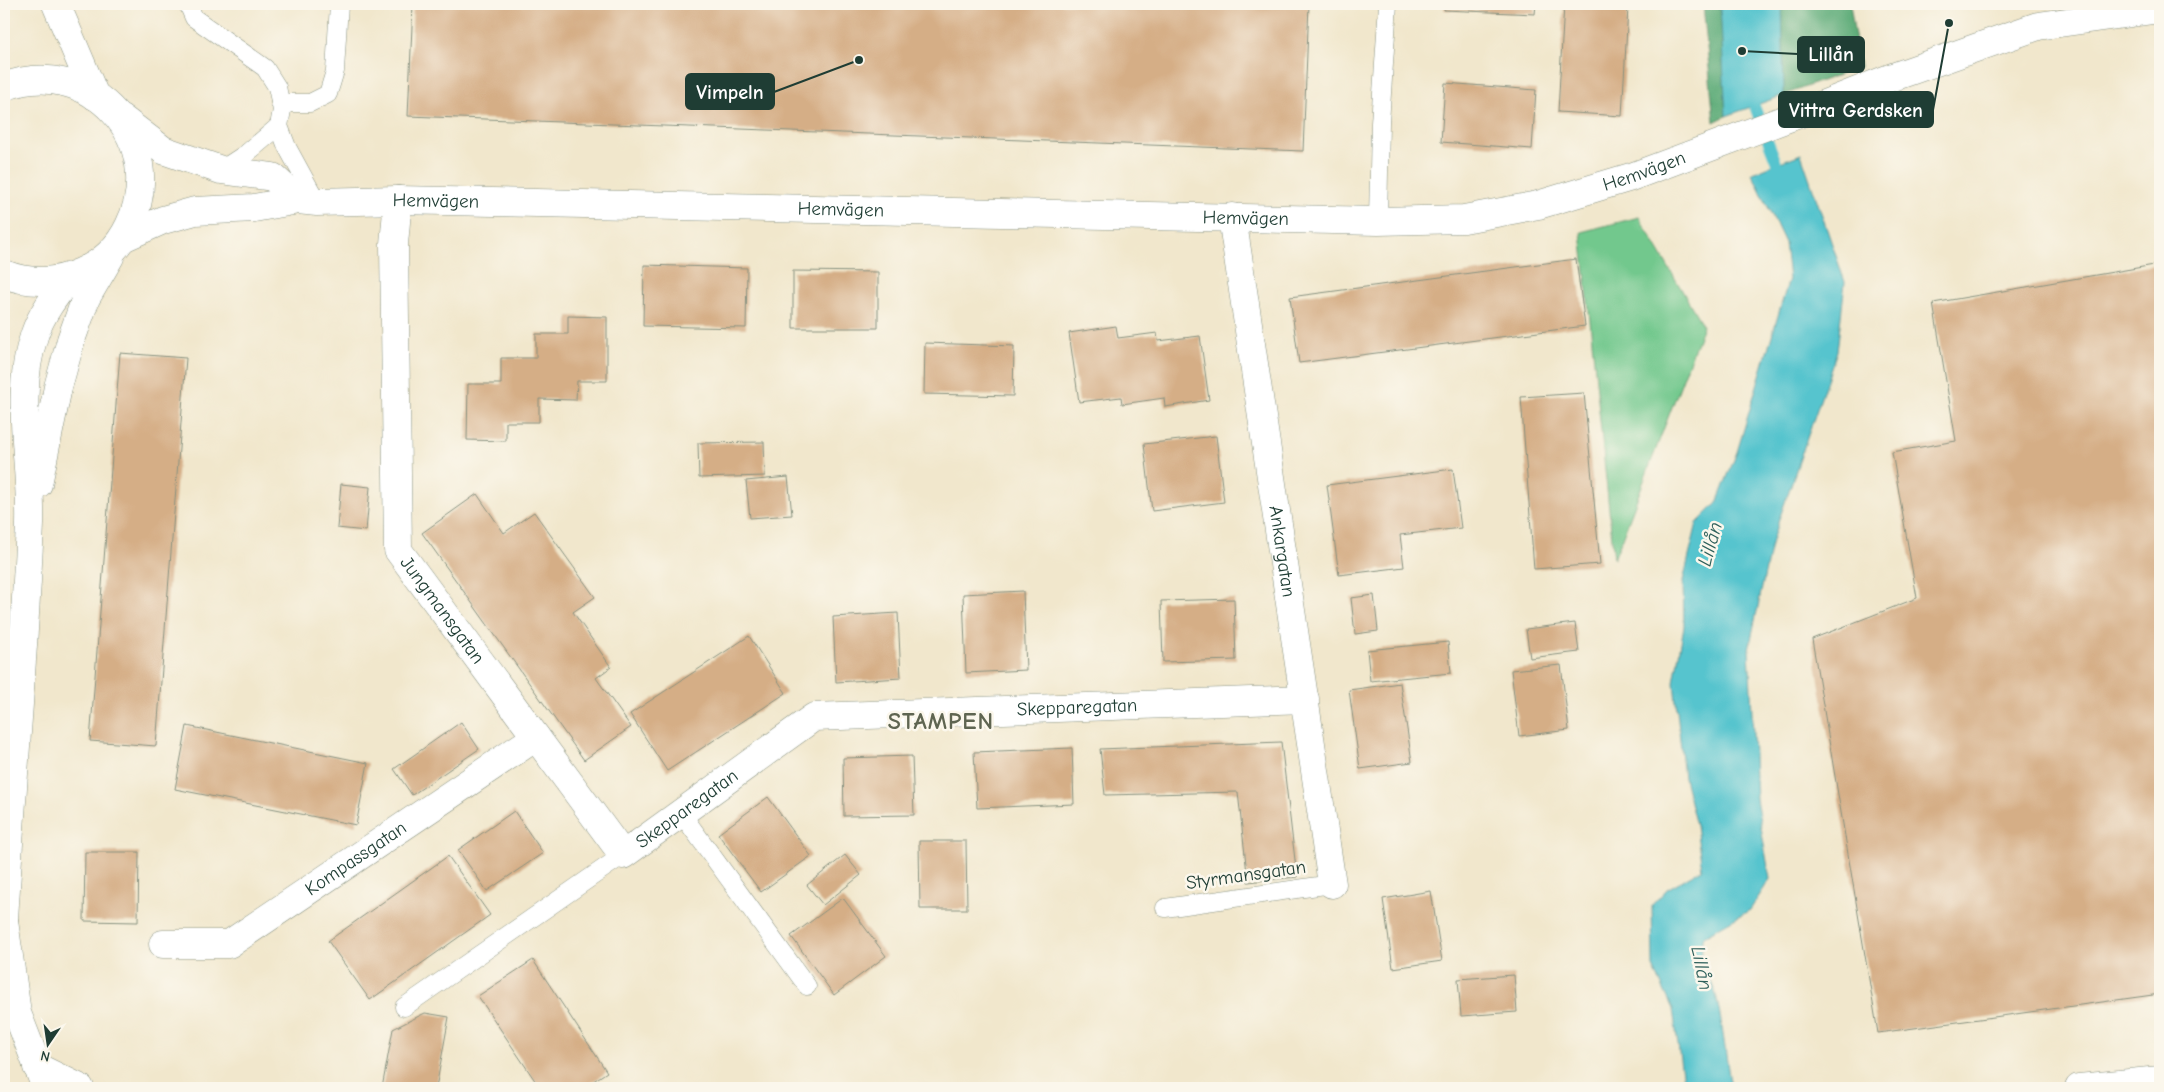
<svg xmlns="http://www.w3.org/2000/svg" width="2164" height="1092" viewBox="0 0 2164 1092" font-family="'Comic Neue',sans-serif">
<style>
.green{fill:#72c88d;stroke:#488260}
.forest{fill:#5dac78;stroke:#3e7456}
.water{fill:#57c4ce;stroke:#3b8081}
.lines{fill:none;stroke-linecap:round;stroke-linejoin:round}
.stream{stroke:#57c4ce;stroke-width:11}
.building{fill:#d5ae86}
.service-casing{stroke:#889280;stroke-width:19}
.minor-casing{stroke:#889280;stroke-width:29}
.secondary-casing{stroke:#889280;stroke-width:29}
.trunk-casing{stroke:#889280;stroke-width:29}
.service{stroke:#fff;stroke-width:18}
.minor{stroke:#fff;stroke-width:28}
.secondary{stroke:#fff;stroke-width:28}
.trunk{stroke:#fff;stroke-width:28}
.labels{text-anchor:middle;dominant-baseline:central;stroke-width:5;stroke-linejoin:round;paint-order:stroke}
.street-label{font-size:19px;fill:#1f3d34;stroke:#fbf7ec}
.water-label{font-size:20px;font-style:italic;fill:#2d5f5a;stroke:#fbf7ec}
.district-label{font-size:24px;font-weight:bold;letter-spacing:1px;fill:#5f6551;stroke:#fbf7ec}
.leader{fill:none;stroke:#1f3d34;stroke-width:2}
.callout-dot{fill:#1f3d34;stroke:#fbf7ec;stroke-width:2}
.callout{fill:#1f3d34;stroke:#1f3d34;stroke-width:2}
.callout-label{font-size:20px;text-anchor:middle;font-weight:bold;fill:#fff}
</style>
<rect width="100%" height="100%" fill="#fbf7ec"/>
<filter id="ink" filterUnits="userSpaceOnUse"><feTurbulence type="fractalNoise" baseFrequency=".02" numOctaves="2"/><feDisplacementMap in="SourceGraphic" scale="10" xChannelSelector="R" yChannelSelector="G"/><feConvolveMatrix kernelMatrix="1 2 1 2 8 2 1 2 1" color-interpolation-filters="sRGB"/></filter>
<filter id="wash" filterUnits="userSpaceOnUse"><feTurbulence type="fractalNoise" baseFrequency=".0096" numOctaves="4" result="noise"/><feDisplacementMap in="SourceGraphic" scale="20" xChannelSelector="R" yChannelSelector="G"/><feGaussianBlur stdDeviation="1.12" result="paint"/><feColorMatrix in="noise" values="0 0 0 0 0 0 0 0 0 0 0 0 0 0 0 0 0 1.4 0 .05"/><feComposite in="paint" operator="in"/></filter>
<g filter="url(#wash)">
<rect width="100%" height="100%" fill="#f1e7cc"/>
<path class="green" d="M 1639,217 L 1703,326 L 1614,559 L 1581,232 Z"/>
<g class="forest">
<path d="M 1703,4 L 1720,4 L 1726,116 L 1714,122 Z"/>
<path d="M 1782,4 L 1850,4 L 1860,67 L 1784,95 Z"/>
</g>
<g class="water">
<path d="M 1720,4 L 1782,4 L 1784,95 L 1726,116 Z"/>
<path d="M 1801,154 L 1845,282 L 1837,351 L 1772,540 L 1749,649 L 1756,799 L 1770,879 L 1750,910 L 1704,936 C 1696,963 1711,974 1717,999 C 1723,1028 1726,1059 1731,1088 L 1684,1088 L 1673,1009 L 1653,967 L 1652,905 L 1667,889 L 1702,869 L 1696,826 L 1684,778 L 1674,682 L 1684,626 L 1683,581 L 1697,523 L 1717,503 L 1737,452 L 1789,279 L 1785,243 L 1752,173 Z"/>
</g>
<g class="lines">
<path class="stream" d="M 1751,92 L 1754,105 L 1782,177"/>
</g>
<g id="blocks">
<g class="building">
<path d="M 413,4 L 1309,4 L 1303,151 L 408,116 Z"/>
<path d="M 1445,4 L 1536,4 L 1535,14 L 1444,10 Z"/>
<path d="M 1564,4 L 1628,7 L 1622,116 L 1558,112 Z"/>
<path d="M 1445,83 L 1536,90 L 1532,149 L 1441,142 Z"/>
<path d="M 1576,259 L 1585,326 L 1299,363 L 1290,297 Z"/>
<path d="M 2160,264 L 2160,994 L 1878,1033 L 1812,639 L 1917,598 L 1892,452 L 1956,441 L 1933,303 Z"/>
<path d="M 644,265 L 747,268 L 746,328 L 643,326 Z"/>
<path d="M 793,271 L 878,272 L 878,328 L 793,328 Z"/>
<path d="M 568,316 L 607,317 L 607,381 L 577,381 L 576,400 L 539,399 L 539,422 L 506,422 L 506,441 L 467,440 L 468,384 L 501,384 L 501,358 L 536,358 L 536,334 L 568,334 Z"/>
<path d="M 1116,326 L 1118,338 L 1157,333 L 1158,341 L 1200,336 L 1209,400 L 1165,407 L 1164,398 L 1122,404 L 1121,397 L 1079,402 L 1069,333 Z"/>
<path d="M 925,343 L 1014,346 L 1013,396 L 924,394 Z"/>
<path d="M 120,353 L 186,358 L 156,746 L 90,741 Z"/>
<path d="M 1584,393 L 1600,564 L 1534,569 L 1521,397 Z"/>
<path d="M 1216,436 L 1224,502 L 1152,511 L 1144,444 Z"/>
<path d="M 764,442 L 765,476 L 699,478 L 698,443 Z"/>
<path d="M 1453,469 L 1461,528 L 1400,535 L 1404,567 L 1339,575 L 1327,485 Z"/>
<path d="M 788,477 L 792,515 L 750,518 L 746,481 Z"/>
<path d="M 341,484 L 370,487 L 366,531 L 337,528 Z"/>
<path d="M 477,494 L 504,533 L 534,512 L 595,597 L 573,612 L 611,667 L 596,678 L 631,727 L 584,760 L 422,533 Z"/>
<path d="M 1023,591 L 1026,670 L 966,673 L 963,594 Z"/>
<path d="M 1374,595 L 1378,631 L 1355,634 L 1351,598 Z"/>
<path d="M 1234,599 L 1236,660 L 1163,662 L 1161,601 Z"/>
<path d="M 898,613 L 901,678 L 836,682 L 833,617 Z"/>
<path d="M 1575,623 L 1579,652 L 1530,658 L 1526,629 Z"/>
<path d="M 749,636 L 786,693 L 667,771 L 630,714 Z"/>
<path d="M 1448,642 L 1451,673 L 1370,681 L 1367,650 Z"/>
<path d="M 1561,665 L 1569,730 L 1519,736 L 1511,670 Z"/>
<path d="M 1400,683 L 1412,762 L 1360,769 L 1349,690 Z"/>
<path d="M 461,722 L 479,749 L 412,795 L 394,769 Z"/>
<path d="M 187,726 L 368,763 L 356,825 L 175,789 Z"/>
<path d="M 1281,742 L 1297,877 L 1248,882 L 1238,792 L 1105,795 L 1100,749 Z"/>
<path d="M 1072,748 L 1074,804 L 977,808 L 974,752 Z"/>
<path d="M 912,756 L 914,815 L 844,816 L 843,758 Z"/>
<path d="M 768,797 L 811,856 L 761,892 L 718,834 Z"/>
<path d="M 514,811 L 543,853 L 487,891 L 458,850 Z"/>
<path d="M 919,841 L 966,841 L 967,909 L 920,909 Z"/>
<path d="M 85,852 L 139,852 L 138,922 L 84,921 Z"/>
<path d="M 845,855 L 861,875 L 823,905 L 807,885 Z"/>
<path d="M 448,856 L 490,915 L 370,1000 L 328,941 Z"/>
<path d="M 1431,891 L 1442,961 L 1393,968 L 1383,899 Z"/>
<path d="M 843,898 L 886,956 L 834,995 L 791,936 Z"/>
<path d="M 533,960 L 607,1072 L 583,1088 L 540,1088 L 478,996 Z"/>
<path d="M 1514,975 L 1517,1012 L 1461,1016 L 1458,979 Z"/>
<path d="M 425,1013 L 449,1017 L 436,1088 L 382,1088 L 393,1029 Z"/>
</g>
</g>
</g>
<g filter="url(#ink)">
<use href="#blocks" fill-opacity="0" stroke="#889280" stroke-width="1"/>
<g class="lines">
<g class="service-casing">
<g id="service">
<path d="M 188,4 L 194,18 L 265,68 L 277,87 L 282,110 L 279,126 L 287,147 L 317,202"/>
<path d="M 280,103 L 310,103 L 328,94 L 335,71 L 339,4"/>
<path d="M 221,170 L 247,153 L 279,126"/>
<path d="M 1378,221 L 1380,123 L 1388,4"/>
<path d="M 681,813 L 807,986"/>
<path d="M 1165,908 L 1332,884"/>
<path d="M 404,1007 L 623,855"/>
</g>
</g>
<g class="minor-casing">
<g id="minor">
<path d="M 120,117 L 163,150 L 221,170 L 273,177 L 298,200"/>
<path id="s1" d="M 398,200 L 394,244 L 398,550 L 623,855 L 814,717 L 1305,699"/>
<path id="s2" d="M 1232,217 L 1332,884"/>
<path id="s3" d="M 123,238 L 163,220 L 195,211 L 254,208 L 298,200 L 317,202 L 398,200 L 1378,221 L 1464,219 L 1538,205 L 1631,177 L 1799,114 L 1890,78 L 2038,26 L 2160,9"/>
<path id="s4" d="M 163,944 L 229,944 L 536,737"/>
</g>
</g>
<g class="secondary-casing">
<g id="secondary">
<path d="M 56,4 L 95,96"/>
<path d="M 4,87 C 91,53 170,143 129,226 C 119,247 103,263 81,272 C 57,283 29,284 4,274"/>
<path d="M 38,484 L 58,387 L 71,340 L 86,298 L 110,257"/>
<path d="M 4,919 C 12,788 24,656 30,524 C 32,462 14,396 34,336 C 41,314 55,296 69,278"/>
<path d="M 4,921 L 17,1013 L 46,1088"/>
</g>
</g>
<g class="trunk-casing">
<g id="trunk">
<path d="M 37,1067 L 80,1088"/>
<path d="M 2079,1088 L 2160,1080"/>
</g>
</g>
<use href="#service" class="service"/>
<use href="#minor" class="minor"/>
<use href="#secondary" class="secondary"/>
<use href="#trunk" class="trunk"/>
</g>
</g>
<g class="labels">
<g class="street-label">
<text stroke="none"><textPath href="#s3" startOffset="1534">Hemvägen</textPath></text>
<text stroke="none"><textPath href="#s3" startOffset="319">Hemvägen</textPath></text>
<text stroke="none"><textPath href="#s3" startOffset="724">Hemvägen</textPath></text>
<text stroke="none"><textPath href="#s3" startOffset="1129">Hemvägen</textPath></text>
<text stroke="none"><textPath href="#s2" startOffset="338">Ankargatan</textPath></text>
<text stroke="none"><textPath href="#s1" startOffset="425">Jungmansgatan</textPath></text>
<text stroke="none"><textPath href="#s1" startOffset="1228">Skepparegatan</textPath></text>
<text stroke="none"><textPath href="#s1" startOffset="808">Skepparegatan</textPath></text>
<text stroke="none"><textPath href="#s4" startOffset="219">Kompassgatan</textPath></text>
<text transform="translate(1246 875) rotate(-8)">Styrmansgatan</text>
</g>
<g class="water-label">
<text transform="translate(1710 544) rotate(-74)">Lillån</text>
<text transform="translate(1702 968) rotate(79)">Lillån</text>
</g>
<g class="district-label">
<text x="941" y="721">STAMPEN</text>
</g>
</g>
<path class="leader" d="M1742 51L1798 54M859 60L774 92M1949 23L1933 110"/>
<g class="callout-dot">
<circle cx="1742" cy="51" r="5"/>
<circle cx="859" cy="60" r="5"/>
<circle cx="1949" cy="23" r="5"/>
</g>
<g class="callout">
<rect x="1798" y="37" width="66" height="35" rx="5"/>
<rect x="686" y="74" width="88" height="35" rx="5"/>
<rect x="1779" y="92" width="154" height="35" rx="5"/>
</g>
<g class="callout-label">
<text x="1831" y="61">Lillån</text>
<text x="730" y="99">Vimpeln</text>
<text x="1856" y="117">Vittra Gerdsken</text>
</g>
<rect width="2164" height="1092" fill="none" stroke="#fbf7ec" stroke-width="20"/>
<g transform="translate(48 1044) rotate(193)" stroke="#fbf7ec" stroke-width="4" paint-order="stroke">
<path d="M0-4L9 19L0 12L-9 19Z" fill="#1f3d34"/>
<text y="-8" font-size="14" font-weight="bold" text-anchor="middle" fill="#1f3d34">N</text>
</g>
</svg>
